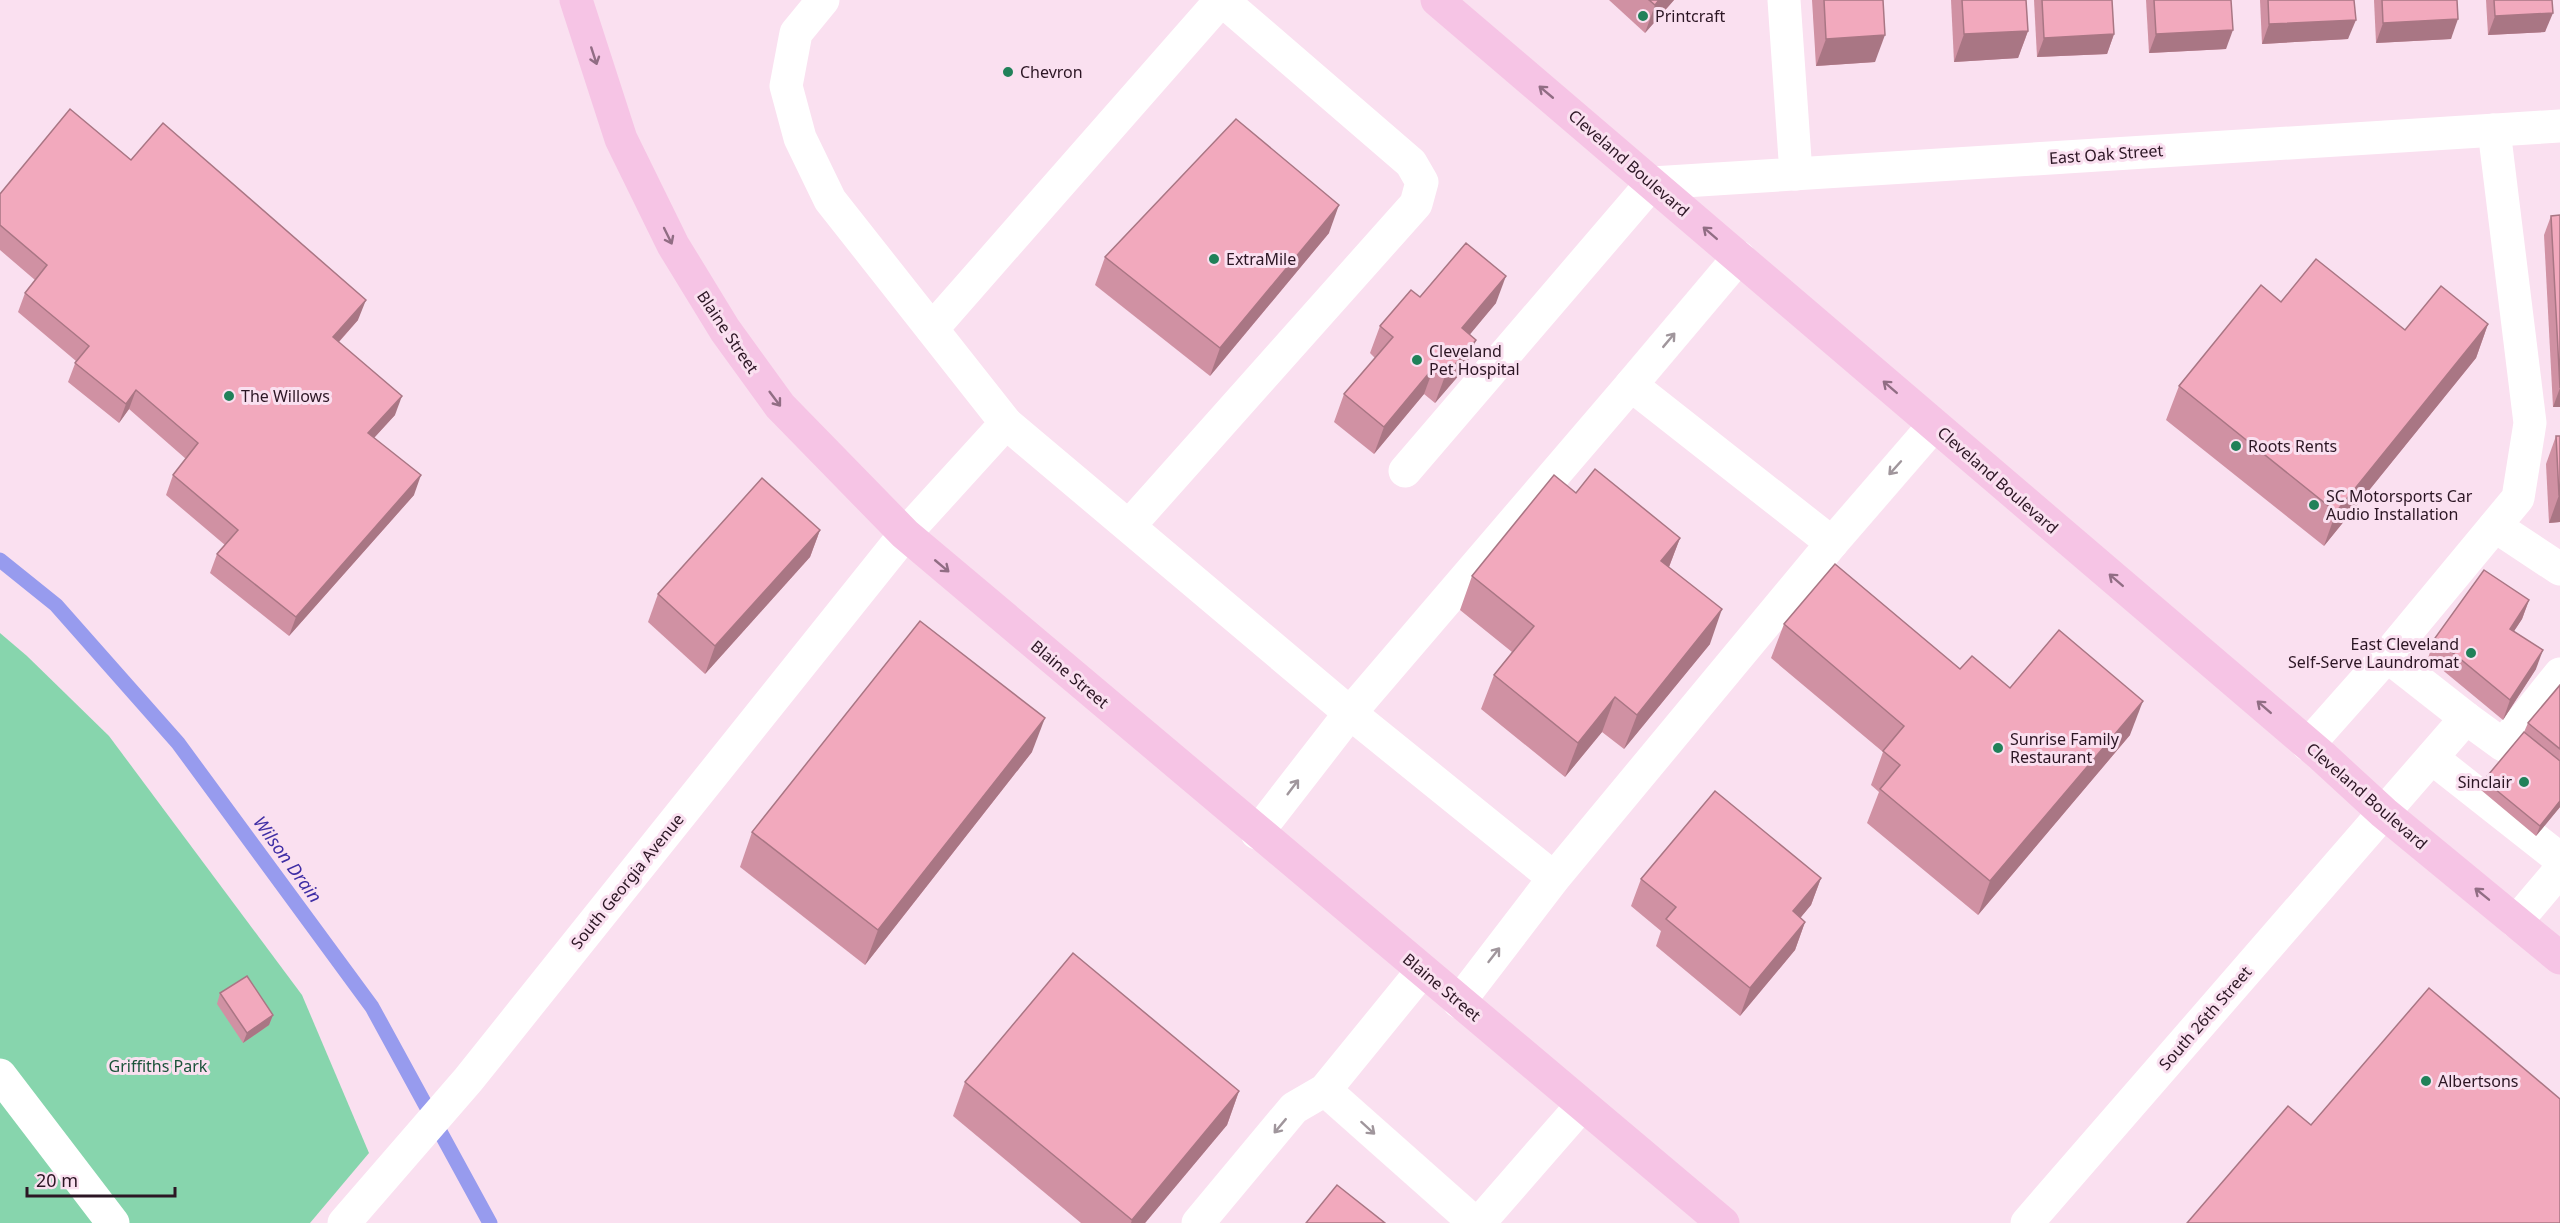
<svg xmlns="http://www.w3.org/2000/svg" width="2560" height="1223" viewBox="0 0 2560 1223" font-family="'Noto Sans',sans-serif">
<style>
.green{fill:#87d5ad}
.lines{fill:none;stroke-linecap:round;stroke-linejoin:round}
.stream{stroke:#979bee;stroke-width:15}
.minor{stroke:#fff;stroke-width:33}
.major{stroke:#f6c4e5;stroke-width:33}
.wall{fill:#d091a3}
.shaded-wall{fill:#a97684}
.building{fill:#f2a9bd;stroke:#a97684;stroke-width:1.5}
.oneway{stroke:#916d84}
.oneway2{stroke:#a0969c}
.poi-dot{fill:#208159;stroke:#fae0f0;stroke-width:2}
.labels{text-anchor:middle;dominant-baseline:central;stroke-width:6;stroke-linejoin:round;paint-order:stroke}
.poi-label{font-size:16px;fill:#2c1624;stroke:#fae0f0;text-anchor:start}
.street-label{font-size:16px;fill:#2c1624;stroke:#fae0f0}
.park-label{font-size:16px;fill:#1a5239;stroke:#fae0f0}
.water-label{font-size:18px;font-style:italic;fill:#3f2ea5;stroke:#fae0f0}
</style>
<rect width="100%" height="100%" fill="#fae0f0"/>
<path class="green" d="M 0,633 L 27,656 L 109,736 L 302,995 L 369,1153 L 310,1223 L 0,1223 Z"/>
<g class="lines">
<path class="stream" d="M 0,560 L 56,605 L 178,743 L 372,1007 L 490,1223"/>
<g class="minor">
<path d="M 1784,0 L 1796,174"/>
<path d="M 932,329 L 1221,0"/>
<path d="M 1631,385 L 1739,257"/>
<path d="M 1006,423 L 1350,713 L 1257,833"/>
<path d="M 1405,471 L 1652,183 L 2560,126"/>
<path d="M 1129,526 L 1416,204 L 1422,182 L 1411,163 L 1222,0"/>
<path d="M 2495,526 L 2560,569"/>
<path d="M 1832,543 L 1934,425"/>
<path d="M 2387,656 L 2466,718"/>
<path d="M 2308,745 L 2387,656 L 2518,498 L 2530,423 L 2494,130"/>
<path d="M 2432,758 L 2560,859"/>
<path d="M 2516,922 L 2560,870"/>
<path d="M 1459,1002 L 1554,878 L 1832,543 L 1631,385 L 1350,713 L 1554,878"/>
<path d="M 0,1075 L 113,1223"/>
<path d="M 1325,1090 L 1475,1223"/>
<path d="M 344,1223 L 468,1080 L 905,534 L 1006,423 L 830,200 L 800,138 L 786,86 L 796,33 L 823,0"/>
<path d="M 1198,1223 L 1294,1108 L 1325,1090 L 1422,971"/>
<path d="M 1479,1223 L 1582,1105"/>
<path d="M 2027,1223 L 2466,718 L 2503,745 L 2560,674"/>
</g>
<g class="major">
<path d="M 576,0 L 621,139 L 673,245 L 725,330 L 780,406 L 905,534 L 1723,1223"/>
<path d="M 1437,0 L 2322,756 L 2384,813 L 2560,958"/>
</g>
</g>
<g class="wall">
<path d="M 1609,0 L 1674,0 L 1645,33 Z"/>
<path d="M 1812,0 L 1883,0 L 1875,62 L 1816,66 Z"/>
<path d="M 1951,0 L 2026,0 L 2028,31 L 2018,58 L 1954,62 Z"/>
<path d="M 2034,0 L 2112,0 L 2114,34 L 2107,54 L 2037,57 Z"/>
<path d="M 2146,0 L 2231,0 L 2226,49 L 2149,53 Z"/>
<path d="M 2260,0 L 2354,0 L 2348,39 L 2262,44 Z"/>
<path d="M 2374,0 L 2457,0 L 2451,39 L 2376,43 Z"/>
<path d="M 2486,0 L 2552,0 L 2545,32 L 2488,35 Z"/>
<path d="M 131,160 L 358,320 L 339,342 L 395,415 L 374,438 L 414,495 L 289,636 L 210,573 L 217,554 L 225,545 L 166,495 L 173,475 L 186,459 L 129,409 L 119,423 L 68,382 L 76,361 L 18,312 L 25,293 L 35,280 L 0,250 L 0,194 Z"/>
<path d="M 2560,215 L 2560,407 L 2553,407 L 2544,235 L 2551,216 Z"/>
<path d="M 1329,233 L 1210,376 L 1095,285 L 1105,257 Z"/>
<path d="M 1420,297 L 1496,303 L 1469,335 L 1476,340 L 1466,367 L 1435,403 L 1424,394 L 1374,454 L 1334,422 L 1344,394 L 1375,358 L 1370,353 L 1380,326 Z"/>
<path d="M 2281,302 L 2405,330 L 2488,324 L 2476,358 L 2324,546 L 2166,420 L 2179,386 Z"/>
<path d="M 2556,436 L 2560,436 L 2560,522 L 2549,523 L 2546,464 Z"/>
<path d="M 1576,493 L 1680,538 L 1669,567 L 1710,644 L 1624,749 L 1602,732 L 1565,777 L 1481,709 L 1494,675 L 1512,652 L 1460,610 L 1472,576 Z"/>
<path d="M 820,530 L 810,557 L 705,674 L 648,622 L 658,594 Z"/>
<path d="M 2529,600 L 2522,619 L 2514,631 L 2536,669 L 2503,720 L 2428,658 L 2435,638 Z"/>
<path d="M 1784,624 L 1960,669 L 2130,735 L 1978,915 L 1867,823 L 1879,792 L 1871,785 L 1883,752 L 1771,658 Z"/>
<path d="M 2560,685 L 2560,807 L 2536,836 L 2481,790 L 2484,780 L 2524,732 L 2528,723 Z"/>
<path d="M 1032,752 L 865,965 L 740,867 L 752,832 Z"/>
<path d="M 1821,878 L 1811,905 L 1800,918 L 1805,922 L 1795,950 L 1740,1016 L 1656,946 L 1661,931 L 1631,906 L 1641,879 Z"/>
<path d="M 220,993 L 273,1015 L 269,1025 L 243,1043 L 217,1004 Z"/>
<path d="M 965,1082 L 1239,1091 L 1227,1125 L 1145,1223 L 1081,1223 L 953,1116 Z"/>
</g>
<g class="shaded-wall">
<path d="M 1659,0 L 1674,0 L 1645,33 L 1655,5 Z"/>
<path d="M 2553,13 L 2545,32 L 2488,35 L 2495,16 Z"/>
<path d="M 2458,19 L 2451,39 L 2376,43 L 2383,23 Z"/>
<path d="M 2356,20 L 2348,39 L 2262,44 L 2269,24 Z"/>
<path d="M 2233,30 L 2226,49 L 2149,53 L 2156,34 Z"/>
<path d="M 2028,31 L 2018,58 L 1954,62 L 1964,34 Z"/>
<path d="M 2114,34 L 2107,54 L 2037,57 L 2044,38 Z"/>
<path d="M 1885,35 L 1875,62 L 1816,66 L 1826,39 Z"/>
<path d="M 1339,205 L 1329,233 L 1210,376 L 1220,348 Z"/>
<path d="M 1506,276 L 1496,303 L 1452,356 L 1462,328 Z"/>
<path d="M 366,300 L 358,320 L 326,356 L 333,337 Z"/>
<path d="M 2488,324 L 2476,358 L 2324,546 L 2336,512 Z"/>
<path d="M 1476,340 L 1466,367 L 1435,403 L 1445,376 Z"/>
<path d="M 1434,367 L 1424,394 L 1374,454 L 1384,427 Z"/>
<path d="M 2560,388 L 2560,407 L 2553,407 Z"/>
<path d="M 136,390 L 129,409 L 119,423 L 126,404 Z"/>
<path d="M 402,396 L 395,415 L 361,452 L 368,433 Z"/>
<path d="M 421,475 L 414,495 L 289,636 L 296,617 Z"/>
<path d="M 2559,495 L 2560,495 L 2560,522 L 2549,523 Z"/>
<path d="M 820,530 L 810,557 L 705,674 L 715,646 Z"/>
<path d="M 1680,538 L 1667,572 L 1661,561 Z"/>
<path d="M 2529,600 L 2522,619 L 2503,648 L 2510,629 Z"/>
<path d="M 1722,609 L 1710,644 L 1624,749 L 1637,715 Z"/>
<path d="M 2543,650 L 2536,669 L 2503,720 L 2510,700 Z"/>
<path d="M 1615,697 L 1602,732 L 1565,777 L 1578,743 Z"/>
<path d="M 2143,701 L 2130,735 L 1978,915 L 1990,881 Z"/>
<path d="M 1045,718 L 1032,752 L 865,965 L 878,930 Z"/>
<path d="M 2560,801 L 2560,807 L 2536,836 L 2540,826 Z"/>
<path d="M 1821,878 L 1811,905 L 1783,939 L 1793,911 Z"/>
<path d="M 1805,922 L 1795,950 L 1740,1016 L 1750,988 Z"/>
<path d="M 273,1015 L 269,1025 L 243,1043 L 247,1033 Z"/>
<path d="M 1239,1091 L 1227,1125 L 1145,1223 L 1131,1223 L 1132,1220 Z"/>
</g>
<g class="building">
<path d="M 1649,0 L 1659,0 L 1655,5 Z"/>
<path d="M 1824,0 L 1883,0 L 1885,35 L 1826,39 Z"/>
<path d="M 1962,0 L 2026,0 L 2028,31 L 1964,34 Z"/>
<path d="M 2042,0 L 2112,0 L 2114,34 L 2044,38 Z"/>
<path d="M 2154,0 L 2231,0 L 2233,30 L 2156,34 Z"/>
<path d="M 2268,0 L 2354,0 L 2356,20 L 2269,24 Z"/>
<path d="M 2382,0 L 2457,0 L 2458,19 L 2383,23 Z"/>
<path d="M 2494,0 L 2552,0 L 2553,13 L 2495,16 Z"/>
<path d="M 70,109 L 131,160 L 163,123 L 366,300 L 333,337 L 402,396 L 368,433 L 421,475 L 296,617 L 217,554 L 238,530 L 173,475 L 198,443 L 136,390 L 126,404 L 75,363 L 89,346 L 25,293 L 47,265 L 0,225 L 0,194 Z"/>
<path d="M 1236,119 L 1339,205 L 1220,348 L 1105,257 Z"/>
<path d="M 2560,215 L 2560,388 L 2551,216 Z"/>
<path d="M 1466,243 L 1506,276 L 1462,328 L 1476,340 L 1445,376 L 1434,367 L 1384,427 L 1344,394 L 1393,337 L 1380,326 L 1411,290 L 1420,297 Z"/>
<path d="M 2316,259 L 2405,330 L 2441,286 L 2488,324 L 2336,512 L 2179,386 L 2261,285 L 2281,302 Z"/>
<path d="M 2556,436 L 2560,436 L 2560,495 L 2559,495 Z"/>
<path d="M 1595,469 L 1680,538 L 1661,561 L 1722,609 L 1637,715 L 1615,697 L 1578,743 L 1494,675 L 1534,626 L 1472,576 L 1554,475 L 1576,493 Z"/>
<path d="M 762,478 L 820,530 L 715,646 L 658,594 Z"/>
<path d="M 1835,564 L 1960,669 L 1972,656 L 2010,688 L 2059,630 L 2143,701 L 1990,881 L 1880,789 L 1900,765 L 1883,751 L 1904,726 L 1784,624 Z"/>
<path d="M 2484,570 L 2529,600 L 2510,629 L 2543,650 L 2510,700 L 2435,638 Z"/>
<path d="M 920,621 L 1045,718 L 878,930 L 752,832 Z"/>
<path d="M 2560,685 L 2560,749 L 2528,723 Z"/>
<path d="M 2524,732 L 2560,761 L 2560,801 L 2540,826 L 2484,780 Z"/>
<path d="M 1715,791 L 1821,878 L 1793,911 L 1805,922 L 1750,988 L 1666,919 L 1676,907 L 1641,879 Z"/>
<path d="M 1073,953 L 1239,1091 L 1132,1220 L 965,1082 Z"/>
<path d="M 247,976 L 273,1015 L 247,1033 L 220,993 Z"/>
<path d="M 2429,988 L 2560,1099 L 2560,1223 L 2187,1223 L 2288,1106 L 2311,1125 Z"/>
<path d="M 1337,1185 L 1385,1223 L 1306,1223 Z"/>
</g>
<defs><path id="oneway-shaft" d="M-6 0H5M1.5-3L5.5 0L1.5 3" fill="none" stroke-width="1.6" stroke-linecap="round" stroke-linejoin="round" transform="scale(1.5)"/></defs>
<g class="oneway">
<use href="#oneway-shaft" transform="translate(594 56) rotate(72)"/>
<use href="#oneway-shaft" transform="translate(1546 92) rotate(-140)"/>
<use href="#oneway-shaft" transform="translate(1710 233) rotate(-139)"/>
<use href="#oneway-shaft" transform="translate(668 236) rotate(64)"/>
<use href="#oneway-shaft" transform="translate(1890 387) rotate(-139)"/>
<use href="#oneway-shaft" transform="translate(775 399) rotate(53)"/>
<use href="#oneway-shaft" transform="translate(942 566) rotate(40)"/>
<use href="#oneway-shaft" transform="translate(2116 580) rotate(-139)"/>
<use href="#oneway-shaft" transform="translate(2264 707) rotate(-139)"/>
<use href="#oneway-shaft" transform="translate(2482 894) rotate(-141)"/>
</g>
<g class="oneway2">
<use href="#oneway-shaft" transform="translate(1669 340) rotate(-50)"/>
<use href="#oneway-shaft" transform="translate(1895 468) rotate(132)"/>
<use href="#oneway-shaft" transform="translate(1293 787) rotate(-53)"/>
<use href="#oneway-shaft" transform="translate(1494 955) rotate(-52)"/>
<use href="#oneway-shaft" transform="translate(1280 1126) rotate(130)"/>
<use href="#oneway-shaft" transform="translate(1368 1128) rotate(42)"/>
</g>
<g class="poi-dot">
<circle cx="1643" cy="16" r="6"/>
<circle cx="1008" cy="72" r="6"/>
<circle cx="1214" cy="259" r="6"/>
<circle cx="1417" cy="360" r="6"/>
<circle cx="229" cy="396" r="6"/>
<circle cx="2236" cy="446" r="6"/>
<circle cx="2314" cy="505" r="6"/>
<circle cx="2471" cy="653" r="6"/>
<circle cx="1998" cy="748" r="6"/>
<circle cx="2524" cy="782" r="6"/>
<circle cx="2426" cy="1081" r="6"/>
</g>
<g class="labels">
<g class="poi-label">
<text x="1655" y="16">Printcraft</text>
<text x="1020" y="72">Chevron</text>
<text x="1226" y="259">ExtraMile</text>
<text x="1429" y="351">Cleveland<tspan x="1429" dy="18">Pet Hospital</tspan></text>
<text x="241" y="396">The Willows</text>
<text x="2248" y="446">Roots Rents</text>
<text x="2326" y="496">SC Motorsports Car<tspan x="2326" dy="18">Audio Installation</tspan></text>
<text x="2459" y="644" text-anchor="end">East Cleveland<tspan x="2459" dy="18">Self-Serve Laundromat</tspan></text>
<text x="2010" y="739">Sunrise Family<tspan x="2010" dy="18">Restaurant</tspan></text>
<text x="2512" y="782" text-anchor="end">Sinclair</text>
<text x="2438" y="1081">Albertsons</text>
</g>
<g class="street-label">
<text transform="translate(2106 154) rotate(-4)">East Oak Street</text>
<text transform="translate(1629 163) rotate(41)">Cleveland Boulevard</text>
<text transform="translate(728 332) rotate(56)">Blaine Street</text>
<text transform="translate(1998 480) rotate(41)">Cleveland Boulevard</text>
<text transform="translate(1070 674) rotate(40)">Blaine Street</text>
<text transform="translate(2367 796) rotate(41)">Cleveland Boulevard</text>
<text transform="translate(627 881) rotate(-51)">South Georgia Avenue</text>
<text transform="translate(1442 987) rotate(40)">Blaine Street</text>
<text transform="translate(2205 1018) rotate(-49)">South 26th Street</text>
</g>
<g class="park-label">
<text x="158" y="1066">Griffiths Park</text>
</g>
<g class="water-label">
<text transform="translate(288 859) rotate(54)">Wilson Drain</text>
</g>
</g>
<path d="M27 1187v9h148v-9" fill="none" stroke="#2c1624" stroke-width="3"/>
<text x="36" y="1187" font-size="18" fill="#2c1624" stroke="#fae0f0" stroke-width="4.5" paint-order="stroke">20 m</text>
</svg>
